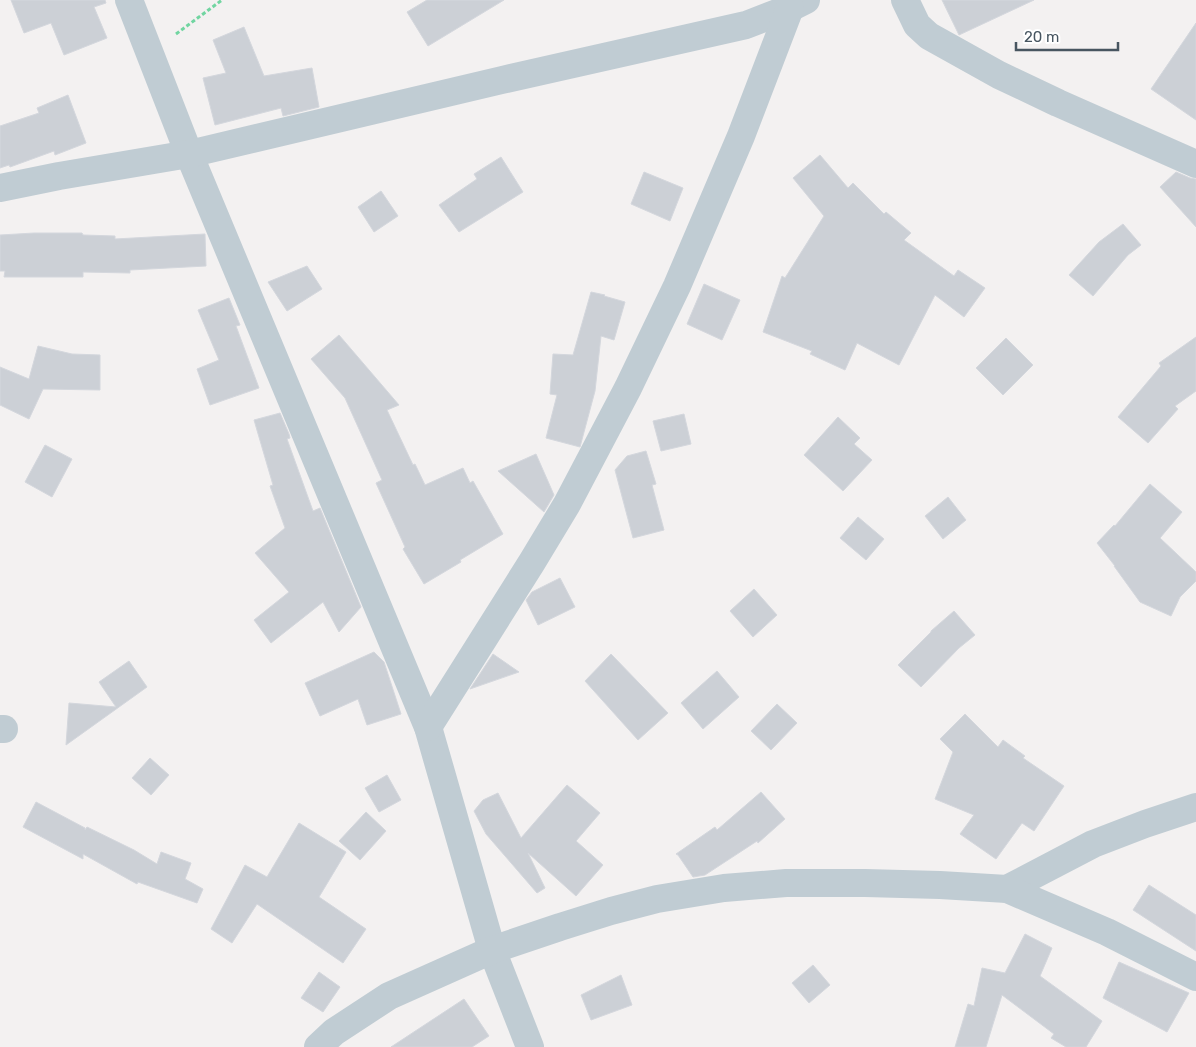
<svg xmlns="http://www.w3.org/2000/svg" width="1196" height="1047" viewBox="0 0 1196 1047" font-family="Rubik,sans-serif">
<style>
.building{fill:#ccd0d6;stroke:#d4d7dd}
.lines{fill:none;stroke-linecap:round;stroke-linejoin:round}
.path{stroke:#71d5a1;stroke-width:3;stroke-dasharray:4 2.5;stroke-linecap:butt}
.street{stroke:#c0ccd3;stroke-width:28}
</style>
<rect width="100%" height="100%" fill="#f3f1f1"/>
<g class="building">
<path d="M 11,0 L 105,0 L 106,3 L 94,7 L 107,38 L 64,55 L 51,23 L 24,33 Z"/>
<path d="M 427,0 L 504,0 L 428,46 L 407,12 Z"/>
<path d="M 942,0 L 1034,0 L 959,35 Z"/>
<path d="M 1196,23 L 1196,120 L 1151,89 Z"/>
<path d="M 244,27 L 264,76 L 312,68 L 319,107 L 283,116 L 281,108 L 215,125 L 203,78 L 226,73 L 213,40 Z"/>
<path d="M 68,95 L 86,143 L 55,155 L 54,151 L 10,167 L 9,165 L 0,168 L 0,126 L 39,113 L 37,108 Z"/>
<path d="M 820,155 L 848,188 L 853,183 L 884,214 L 886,212 L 911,233 L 904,240 L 954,276 L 958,270 L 985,288 L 964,317 L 935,295 L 899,365 L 857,343 L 845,370 L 810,354 L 812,351 L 763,332 L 782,276 L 785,278 L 824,216 L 793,178 Z"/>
<path d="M 501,157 L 523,192 L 459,232 L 439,205 L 477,179 L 474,174 Z"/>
<path d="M 644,172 L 683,188 L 670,221 L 631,204 Z"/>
<path d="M 1176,172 L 1190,178 L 1196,179 L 1196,227 L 1160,187 Z"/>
<path d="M 381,191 L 398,216 L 374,232 L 358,207 Z"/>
<path d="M 1123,224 L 1141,245 L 1128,255 L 1093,296 L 1069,275 L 1099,242 Z"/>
<path d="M 34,233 L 82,233 L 83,235 L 115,236 L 115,239 L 205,234 L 206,266 L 130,270 L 130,273 L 83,272 L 83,277 L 4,277 L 5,271 L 0,271 L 0,235 Z"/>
<path d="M 307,266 L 322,289 L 287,311 L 268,282 Z"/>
<path d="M 704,284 L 740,300 L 722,340 L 687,324 Z"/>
<path d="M 591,292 L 605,295 L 604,296 L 625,302 L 614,340 L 601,336 L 595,391 L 580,447 L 546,438 L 557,395 L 550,394 L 553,354 L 573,355 Z"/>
<path d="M 229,298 L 240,325 L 236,326 L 259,388 L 210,405 L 197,369 L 219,360 L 198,310 Z"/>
<path d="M 339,335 L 399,405 L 387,410 L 413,465 L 415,464 L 425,485 L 463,468 L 470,483 L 473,481 L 503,534 L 460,560 L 461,562 L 424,584 L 403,549 L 405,547 L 376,483 L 382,480 L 345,398 L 311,359 Z"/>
<path d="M 1196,337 L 1196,391 L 1175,406 L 1178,409 L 1148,443 L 1118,417 L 1161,366 L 1159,363 Z"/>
<path d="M 1006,338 L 1033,365 L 1003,395 L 976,368 Z"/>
<path d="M 38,346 L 72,354 L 100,355 L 100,390 L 43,389 L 29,419 L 0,405 L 0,367 L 29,379 Z"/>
<path d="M 280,413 L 289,434 L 290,438 L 287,439 L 313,511 L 320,508 L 361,607 L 339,632 L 323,602 L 271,643 L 254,620 L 289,592 L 255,553 L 285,528 L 270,486 L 273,485 L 254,420 Z"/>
<path d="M 684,414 L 691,444 L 661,451 L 653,421 Z"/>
<path d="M 838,417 L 860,438 L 854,444 L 872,460 L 843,491 L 804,455 Z"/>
<path d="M 45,445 L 72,459 L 52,497 L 25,482 Z"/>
<path d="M 646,451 L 656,484 L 652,485 L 664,530 L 633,538 L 615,470 L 627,456 Z"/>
<path d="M 536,454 L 554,495 L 544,512 L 498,471 Z"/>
<path d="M 1150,484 L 1182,512 L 1160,538 L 1196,572 L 1196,581 L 1180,597 L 1171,616 L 1140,602 L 1114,566 L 1115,566 L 1097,543 L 1114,525 L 1115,526 Z"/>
<path d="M 948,497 L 966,520 L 943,539 L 925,516 Z"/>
<path d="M 858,517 L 884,539 L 866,560 L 840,538 Z"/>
<path d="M 560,578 L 575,607 L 538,625 L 526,600 L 532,592 Z"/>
<path d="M 754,589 L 777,615 L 753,637 L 730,611 Z"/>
<path d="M 954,611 L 975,635 L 959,648 L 921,687 L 898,665 L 931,632 L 931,631 Z"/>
<path d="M 374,652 L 384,662 L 401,714 L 367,725 L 358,699 L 320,716 L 305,683 Z"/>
<path d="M 493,654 L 519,672 L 470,689 Z"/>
<path d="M 611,654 L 668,713 L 638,740 L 585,681 Z"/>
<path d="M 129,661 L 147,687 L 66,745 L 69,703 L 116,707 L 99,682 Z"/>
<path d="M 717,671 L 739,697 L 703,729 L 681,703 Z"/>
<path d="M 777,704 L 797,723 L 771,750 L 751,731 Z"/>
<path d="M 965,714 L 998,747 L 1003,740 L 1025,756 L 1023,758 L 1064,786 L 1034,831 L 1022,823 L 996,859 L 960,834 L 974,815 L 935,799 L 953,752 L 940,739 Z"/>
<path d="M 150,758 L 169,775 L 151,795 L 132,778 Z"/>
<path d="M 387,775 L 401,800 L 379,812 L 365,788 Z"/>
<path d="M 567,785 L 600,813 L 576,841 L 603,865 L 576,896 L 528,853 L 545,888 L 537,893 L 486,834 L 474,811 L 483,800 L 498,793 L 521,838 Z"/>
<path d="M 761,792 L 785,819 L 758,843 L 757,841 L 705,875 L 693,877 L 678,855 L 676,854 L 715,827 L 717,830 Z"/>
<path d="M 36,802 L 85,828 L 85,830 L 87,827 L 134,850 L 157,864 L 161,852 L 191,863 L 185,879 L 203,889 L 197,903 L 138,882 L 137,884 L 83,854 L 83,859 L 23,827 Z"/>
<path d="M 366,812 L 386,831 L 360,860 L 339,841 Z"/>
<path d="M 299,823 L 346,852 L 319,897 L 366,929 L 343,963 L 257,904 L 232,943 L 211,929 L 245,865 L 267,877 Z"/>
<path d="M 1149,885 L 1196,915 L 1196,951 L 1133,910 Z"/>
<path d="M 1025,934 L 1052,948 L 1040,976 L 1102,1021 L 1086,1047 L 1066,1047 L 1051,1038 L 1054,1034 L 1002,995 L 986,1047 L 955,1047 L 968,1004 L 974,1006 L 982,968 L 1005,973 Z"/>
<path d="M 1119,962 L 1189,993 L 1167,1032 L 1103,998 Z"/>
<path d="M 813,965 L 830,985 L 809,1003 L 792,983 Z"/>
<path d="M 319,972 L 340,987 L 323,1012 L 301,998 Z"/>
<path d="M 621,975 L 632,1005 L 591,1020 L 581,995 Z"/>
<path d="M 464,999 L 489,1036 L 472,1047 L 391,1047 Z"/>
</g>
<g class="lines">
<path class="path" d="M 176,34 L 222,0"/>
<g class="street">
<path d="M 129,0 L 189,154 L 428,727 L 492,950 L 530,1047"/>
<path d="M 905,0 L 917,25 L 929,36 L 999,75 L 1058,103 L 1196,164"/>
<path d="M 0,188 L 59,176 L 189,154 L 502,80 L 746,25 L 790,8 L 806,0"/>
<path d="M 428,727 L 532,562 L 567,504 L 628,388 L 677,286 L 741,136 L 790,8"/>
<path d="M 0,729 L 4,729"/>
<path d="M 1007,889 L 1093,844 L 1145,824 L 1196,807"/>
<path d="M 318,1047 L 334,1032 L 389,996 L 492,950 L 560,927 L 611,911 L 657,899 L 724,888 L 786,883 L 865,883 L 940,885 L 1007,889 L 1107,932 L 1196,977"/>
</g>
</g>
<path d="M1016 42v8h102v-8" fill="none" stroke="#475560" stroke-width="2.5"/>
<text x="1024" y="42" font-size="15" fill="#475560" stroke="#ffffff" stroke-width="4" paint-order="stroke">20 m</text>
</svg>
